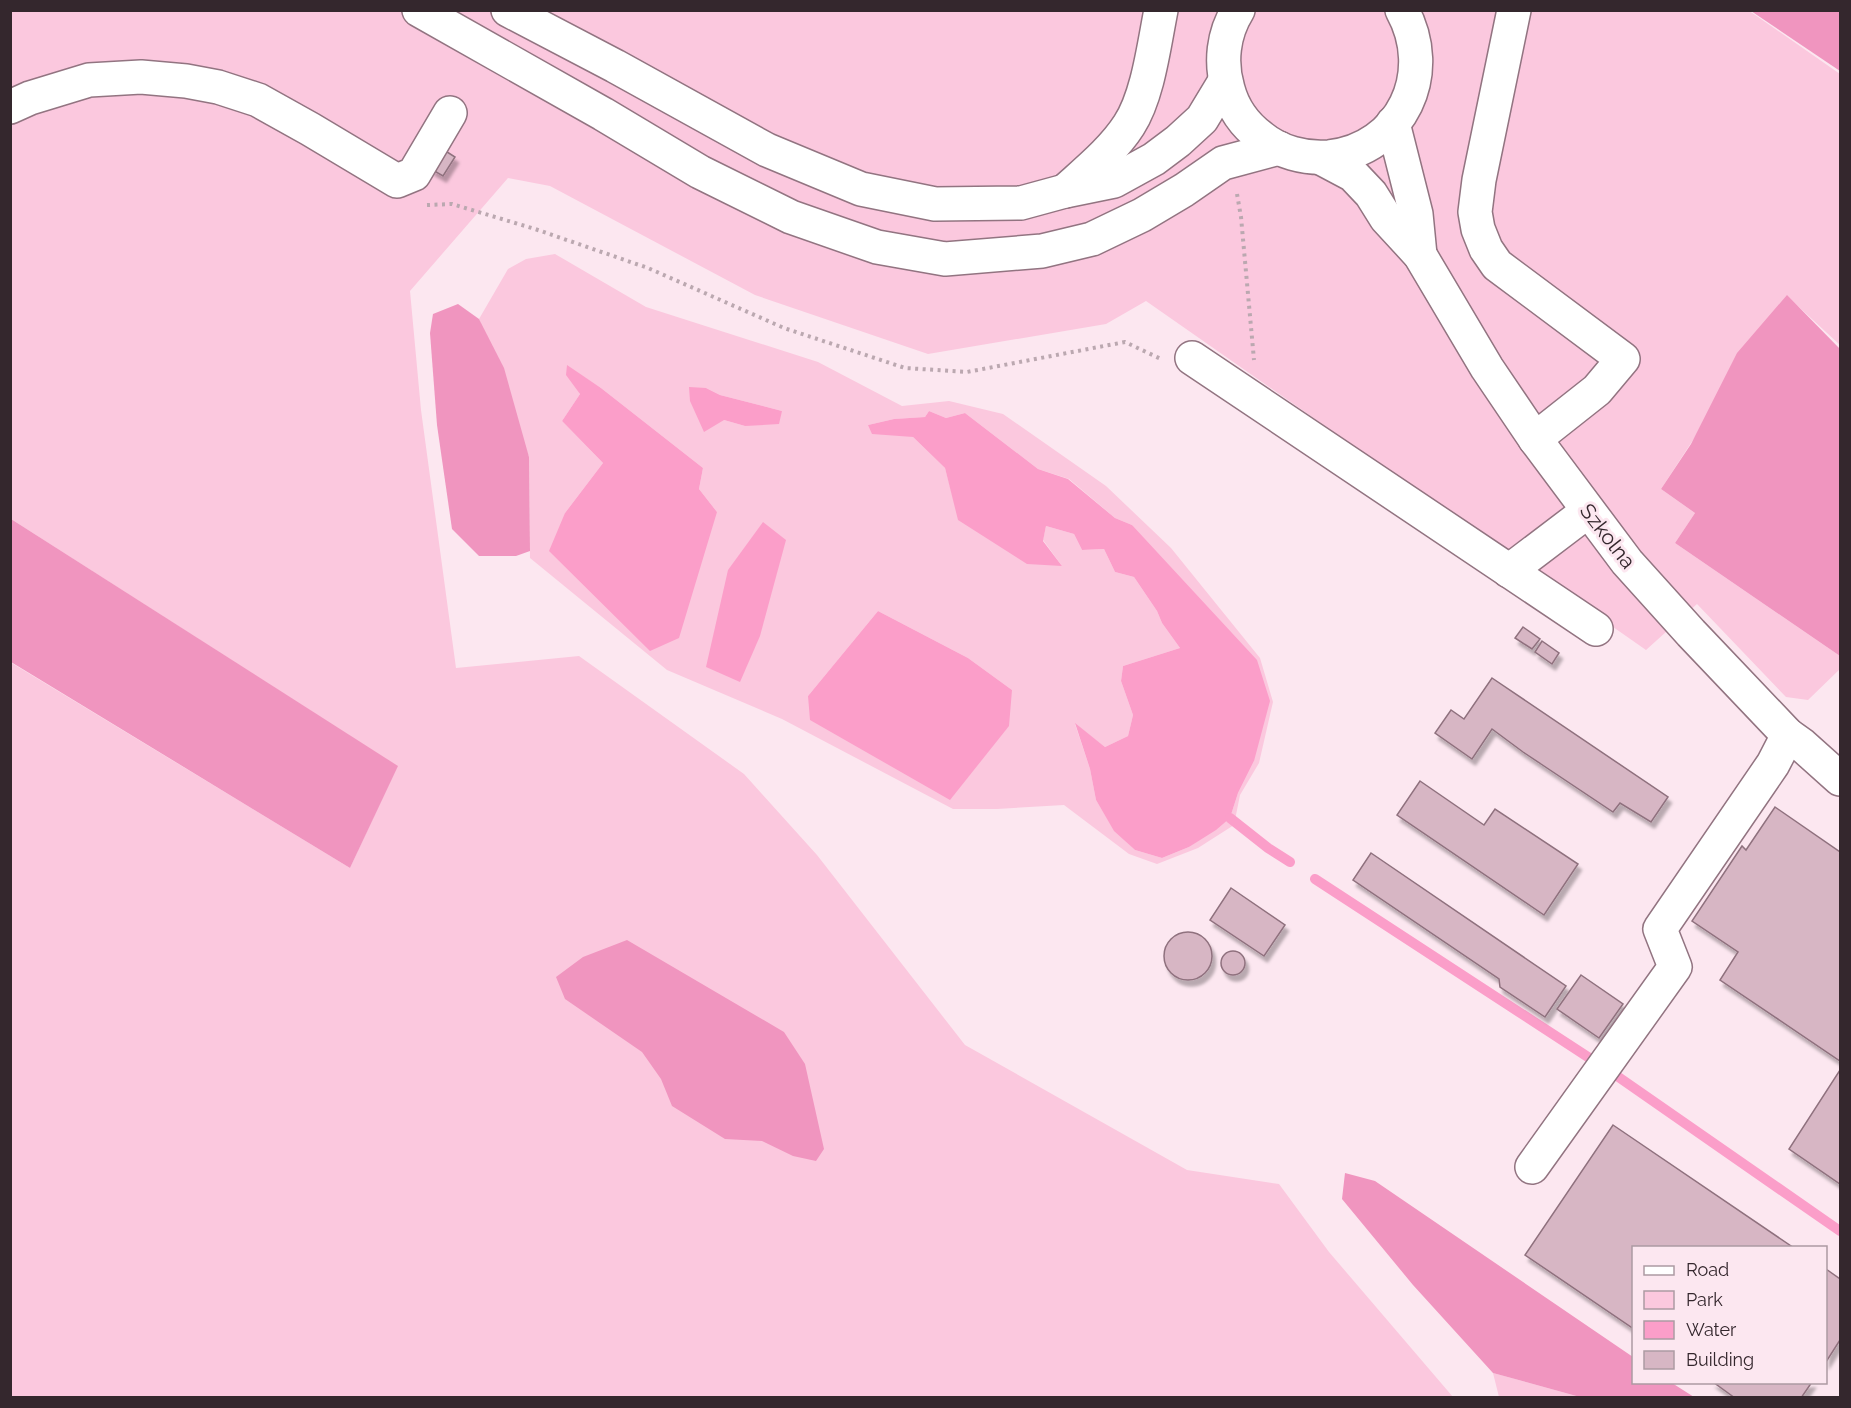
<svg xmlns="http://www.w3.org/2000/svg" width="1851" height="1408" viewBox="0 0 1851 1408" font-family="Raleway,sans-serif">
<style>
.green{fill:#fbc8de;fill-rule:evenodd}
.forest{fill:#f095bf}
.water{fill:#fb9ec9}
.lines{fill:none;stroke-linecap:round;stroke-linejoin:round}
.stream{stroke:#fb9ec9;stroke-width:10}
.building{fill:#d7b6c4;stroke:#8f717e;stroke-width:1.5;filter:url(#shadow)}
.minor-casing{stroke:#927481;stroke-width:36}
.highway-casing{stroke:#927481;stroke-width:36}
.path{stroke:#bba8b0;stroke-width:4;stroke-dasharray:3 4.5;stroke-linecap:butt}
.minor{stroke:#fff;stroke-width:33}
.highway{stroke:#fff;stroke-width:33}
.labels{text-anchor:middle;dominant-baseline:central;stroke-width:6;stroke-linejoin:round;paint-order:stroke}
.street-label{font-size:21px;fill:#34272d;stroke:#fce7f0}
</style>
<defs>
<filter id="shadow"><feDropShadow dx="3.5" dy="6" stdDeviation="1.5" flood-color="#0004"/></filter>
</defs>
<rect width="100%" height="100%" fill="#fce7f0"/>
<g class="green">
<path d="M 1748,10 L 1840,74 L 1840,345 L 1787,296 L 1661,489 L 1695,513 L 1675,543 L 1840,656 L 1840,669 L 1808,700 L 1786,697 L 1697,604 L 1646,650 L 1146,301 L 1106,324 L 928,354 L 755,295 L 550,186 L 508,178 L 410,291 L 421,410 L 456,668 L 579,656 L 744,774 L 817,855 L 965,1045 L 1187,1170 L 1279,1184 L 1329,1252 L 1453,1397 L 11,1397 L 10,662 L 350,868 L 397,766 L 11,519 L 11,11 Z"/>
<path d="M 555,254 L 646,307 L 818,362 L 902,406 L 949,401 L 1003,414 L 1106,486 L 1171,548 L 1260,658 L 1273,702 L 1259,763 L 1240,795 L 1234,825 L 1198,848 L 1157,864 L 1129,854 L 1064,805 L 997,809 L 953,809 L 782,719 L 667,670 L 530,558 L 529,457 L 479,319 L 508,269 L 526,259 ZM 567,366 L 601,388 L 703,468 L 699,489 L 717,512 L 565,513 L 603,463 L 562,421 L 580,394 ZM 706,388 L 720,395 L 782,411 L 745,426 L 724,420 ZM 929,411 L 946,418 L 965,413 L 1038,469 L 1069,479 L 1115,518 L 1132,525 L 1254,761 L 1238,793 L 1230,818 L 1189,847 L 1162,858 L 1135,850 L 1114,830 L 1096,800 L 1090,769 L 1075,724 L 1105,747 L 1128,736 L 1133,715 L 1121,681 L 1123,666 L 1180,648 L 1162,623 L 1157,611 L 1134,577 L 1115,572 L 1104,549 L 1082,550 L 1074,534 L 1046,526 L 1043,540 L 1062,566 L 959,520 L 945,468 L 913,437 L 868,425 L 894,419 L 925,417 ZM 878,611 L 968,658 L 1012,690 L 808,696 Z"/>
<path d="M 1493,1373 L 1580,1397 L 1499,1397 Z"/>
</g>
<g class="forest">
<path d="M 1751,11 L 1840,11 L 1840,71 Z"/>
<path d="M 1787,295 L 1840,349 L 1840,656 L 1675,543 L 1695,513 L 1661,489 L 1691,444 L 1737,353 Z"/>
<path d="M 458,304 L 479,319 L 504,368 L 529,457 L 530,551 L 516,556 L 479,556 L 452,529 L 437,425 L 430,333 L 433,314 Z"/>
<path d="M 11,519 L 398,766 L 350,868 L 11,662 Z"/>
<path d="M 627,940 L 784,1032 L 805,1064 L 824,1149 L 816,1161 L 793,1156 L 762,1141 L 725,1139 L 672,1106 L 661,1079 L 642,1052 L 565,999 L 556,977 L 583,957 Z"/>
<path d="M 1345,1173 L 1375,1181 L 1633,1357 L 1634,1382 L 1672,1383 L 1694,1397 L 1580,1397 L 1493,1373 L 1413,1285 L 1342,1199 Z"/>
</g>
<g class="water">
<path d="M 567,365 L 601,388 L 703,468 L 699,489 L 717,512 L 679,638 L 650,651 L 549,551 L 565,513 L 603,463 L 562,421 L 580,394 L 566,375 Z"/>
<path d="M 689,387 L 706,388 L 720,395 L 782,411 L 779,424 L 745,426 L 724,420 L 704,432 L 690,401 Z"/>
<path d="M 929,411 L 946,418 L 965,413 L 1038,469 L 1068,479 L 1115,518 L 1132,525 L 1257,660 L 1270,701 L 1254,761 L 1238,793 L 1230,818 L 1216,830 L 1189,847 L 1162,858 L 1135,850 L 1114,831 L 1096,800 L 1090,769 L 1075,723 L 1105,747 L 1128,736 L 1133,715 L 1121,681 L 1123,666 L 1180,648 L 1162,623 L 1157,611 L 1134,577 L 1115,572 L 1104,549 L 1082,550 L 1074,534 L 1046,526 L 1043,541 L 1062,566 L 1027,564 L 958,520 L 945,468 L 913,437 L 872,434 L 868,425 L 894,419 L 925,417 Z"/>
<path d="M 763,522 L 786,540 L 760,636 L 740,682 L 706,667 L 728,570 Z"/>
<path d="M 878,611 L 968,658 L 1012,690 L 1009,726 L 950,800 L 810,720 L 808,696 Z"/>
</g>
<g class="lines">
<g class="stream">
<path d="M 1230,818 L 1268,848 L 1290,862"/>
<path d="M 1315,879 L 1591,1059"/>
<path d="M 1617,1076 L 1840,1231"/>
</g>
</g>
<g class="building">
<path d="M 444,150 L 455,157 L 443,176 L 431,169 Z"/>
<path d="M 1523,627 L 1540,639 L 1532,649 L 1515,638 Z"/>
<path d="M 1542,641 L 1559,653 L 1552,664 L 1535,652 Z"/>
<path d="M 1492,678 L 1668,797 L 1651,822 L 1620,803 L 1613,812 L 1523,752 L 1492,729 L 1472,759 L 1435,733 L 1451,710 L 1464,719 Z"/>
<path d="M 1420,781 L 1484,825 L 1495,809 L 1578,864 L 1544,915 L 1397,815 Z"/>
<path d="M 1775,807 L 1840,852 L 1840,1061 L 1720,980 L 1738,952 L 1692,921 L 1742,846 L 1746,850 Z"/>
<path d="M 1371,853 L 1566,986 L 1545,1017 L 1500,987 L 1499,979 L 1353,880 Z"/>
<path d="M 1231,888 L 1285,925 L 1264,956 L 1210,920 Z"/>
<circle cx="1188" cy="956" r="24"/>
<circle cx="1233" cy="963" r="12"/>
<path d="M 1581,975 L 1623,1004 L 1599,1038 L 1557,1009 Z"/>
<path d="M 1840,1070 L 1840,1184 L 1789,1149 Z"/>
<path d="M 1613,1125 L 1794,1248 L 1634,1248 L 1634,1329 L 1525,1255 Z"/>
<path d="M 1826,1269 L 1840,1279 L 1840,1340 L 1826,1362 Z"/>
<path d="M 1713,1382 L 1812,1382 L 1801,1398 L 1735,1398 Z"/>
</g>
<g class="lines">
<g class="minor-casing">
<g id="minor">
<path d="M 1238,10 C 1223,34 1220,63 1228,89 C 1233,108 1245,125 1261,137 C 1279,152 1305,159 1329,157 C 1402,149 1437,73 1402,10"/>
<path d="M 1514,10 L 1479,180 L 1475,212 L 1478,229 L 1486,249 L 1497,265 L 1623,359 L 1597,390 L 1535,439"/>
<path d="M 10,107 L 30,98 L 89,80 L 141,77 L 186,81 L 218,87 L 258,100 L 310,129 L 397,181 L 414,174 L 450,113"/>
<path d="M 1393,123 L 1416,214 L 1420,255"/>
<path d="M 1321,158 L 1353,175 L 1371,194 L 1386,218 L 1420,255 L 1487,368 L 1535,439 L 1627,562 L 1691,633 L 1788,735 L 1802,745 L 1840,779"/>
<path d="M 1192,358 L 1596,629"/>
<path d="M 1509,571 L 1588,511"/>
<path d="M 1532,1167 L 1675,967 L 1660,929 L 1773,764 L 1788,735"/>
</g>
</g>
<g class="highway-casing">
<g id="highway">
<path d="M 419,10 L 603,114 L 700,172 L 791,217 L 877,247 L 945,259 L 1042,251 L 1092,239 L 1142,215 L 1184,190 L 1223,163 L 1279,148"/>
<path d="M 508,10 L 615,66 L 767,150 L 861,189 L 935,204 L 1021,203 L 1065,191 L 1114,181 L 1154,159 L 1178,141 L 1202,119 L 1225,81"/>
<path d="M 1065,191 C 1087,171 1113,150 1129,125 C 1148,96 1154,45 1161,10"/>
</g>
</g>
<g class="path">
<path d="M 1237,194 L 1241,217 L 1254,360"/>
<path d="M 427,205 L 452,204 L 535,229 L 648,268 L 784,328 L 905,368 L 967,372 L 1125,342 L 1161,359"/>
</g>
<use href="#minor" class="minor"/>
<use href="#highway" class="highway"/>
</g>
<g class="labels">
<g class="street-label">
<text transform="translate(1608 536) rotate(52)">Szkolna</text>
</g>
</g>
<rect width="1851" height="1408" fill="none" stroke="#34272d" stroke-width="24"/>
<rect x="1632" y="1246" width="195" height="138" fill="#fce7f0" stroke="#ac9aa2" stroke-width="1.5"/>
<rect x="1644" y="1266" width="30" height="9" fill="#ffffff" stroke="#ac9aa2" stroke-width="1.5"/>
<text x="1686" y="1276" font-size="18" fill="#34272d">Road</text>
<rect x="1644" y="1291" width="30" height="18" fill="#fbc8de" stroke="#ac9aa2" stroke-width="1.5"/>
<text x="1686" y="1306" font-size="18" fill="#34272d">Park</text>
<rect x="1644" y="1321" width="30" height="18" fill="#fb9ec9" stroke="#ac9aa2" stroke-width="1.5"/>
<text x="1686" y="1336" font-size="18" fill="#34272d">Water</text>
<rect x="1644" y="1351" width="30" height="18" fill="#d7b6c4" stroke="#ac9aa2" stroke-width="1.5"/>
<text x="1686" y="1366" font-size="18" fill="#34272d">Building</text>
</svg>
